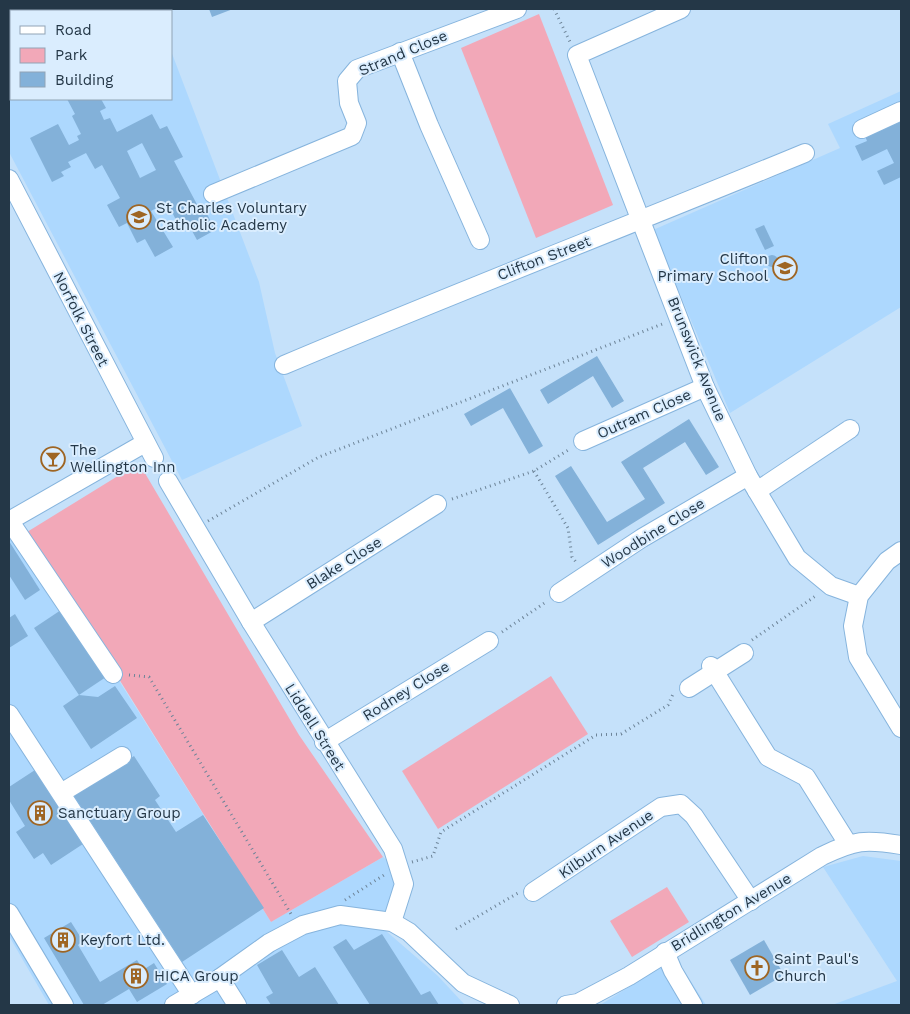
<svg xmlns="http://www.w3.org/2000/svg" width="910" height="1014" viewBox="0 0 910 1014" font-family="'Work Sans',sans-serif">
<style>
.built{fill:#add8fe}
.green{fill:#f2a8b8}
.building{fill:#83b1d9;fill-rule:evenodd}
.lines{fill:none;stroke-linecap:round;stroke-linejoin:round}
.minor-casing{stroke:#86b4dd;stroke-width:20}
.path{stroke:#6d8498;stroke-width:3;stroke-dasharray:1 4;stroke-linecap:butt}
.minor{stroke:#fff;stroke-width:18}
.labels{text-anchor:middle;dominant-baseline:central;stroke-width:4;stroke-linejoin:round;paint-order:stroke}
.street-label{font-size:15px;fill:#243747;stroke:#daedfe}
.poi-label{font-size:15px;fill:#243747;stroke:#daedfe;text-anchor:start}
</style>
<rect width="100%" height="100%" fill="#c5e1fa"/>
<g class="built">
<path d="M 171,51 L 259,282 L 275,353 L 302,426 L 182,480 L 9,152 L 9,97 L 171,99 Z"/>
<path d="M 901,91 L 901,307 L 730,413 L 653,230 L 840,148 L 828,124 Z"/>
<path d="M 9,506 L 271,922 L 383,857 L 413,881 L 386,931 L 438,976 L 465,1005 L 49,1005 L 9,936 Z"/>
<path d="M 863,856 L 901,861 L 901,1005 L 832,1005 L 897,981 L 823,867 Z"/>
<path d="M 676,958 L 706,1005 L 600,1005 Z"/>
</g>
<g class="green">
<path d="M 539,14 L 613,205 L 536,238 L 461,48 Z"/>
<path d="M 139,463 L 299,735 L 383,857 L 271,922 L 27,532 Z"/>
<path d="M 551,676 L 588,734 L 438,829 L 402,771 Z"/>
<path d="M 667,887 L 689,922 L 632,957 L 610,921 Z"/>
</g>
<g class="building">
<path d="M 209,9 L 233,9 L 212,17 Z"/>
<path d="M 9,11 L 11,16 L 11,73 L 9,75 Z"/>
<path d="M 67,99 L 101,99 L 106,108 L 100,111 L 104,120 L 110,118 L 117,132 L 152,114 L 160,129 L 167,126 L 183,157 L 174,161 L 201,212 L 205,210 L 215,230 L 197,240 L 186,220 L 178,224 L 167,202 L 151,211 L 173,247 L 155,257 L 145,239 L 137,243 L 127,223 L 119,227 L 107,205 L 120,198 L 102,165 L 95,169 L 86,153 L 68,162 L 71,167 L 61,172 L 64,176 L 52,182 L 30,138 L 58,124 L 69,145 L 79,140 L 77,136 L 81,134 L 72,116 L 75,114 ZM 142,143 L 156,170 L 140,178 L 127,151 Z"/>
<path d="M 901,119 L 901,177 L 884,185 L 877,171 L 894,163 L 887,149 L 862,161 L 855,146 L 867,141 L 865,136 Z"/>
<path d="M 764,225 L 774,246 L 765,250 L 755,229 Z"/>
<circle cx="772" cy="261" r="6"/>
<path d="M 597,356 L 624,401 L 612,408 L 593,376 L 548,404 L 540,390 Z"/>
<path d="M 510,388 L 543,446 L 529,454 L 503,408 L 471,426 L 464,414 Z"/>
<path d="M 689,419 L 719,467 L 706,475 L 685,442 L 643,468 L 665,503 L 598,545 L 555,476 L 571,466 L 607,522 L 645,499 L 621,462 Z"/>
<path d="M 9,541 L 40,590 L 25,600 L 9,575 Z"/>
<path d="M 61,610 L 106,677 L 79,695 L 98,697 L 115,686 L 137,718 L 91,749 L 63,706 L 79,695 L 34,628 Z"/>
<path d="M 15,614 L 28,636 L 9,648 L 9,618 Z"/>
<path d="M 134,756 L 160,796 L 155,800 L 176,832 L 203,815 L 264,908 L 182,962 L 74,796 Z"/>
<path d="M 35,770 L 83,844 L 51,865 L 43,853 L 34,859 L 16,832 L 25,826 L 9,800 L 9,787 Z"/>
<path d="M 71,922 L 83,941 L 78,945 L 100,982 L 137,960 L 143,970 L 154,963 L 167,984 L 137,1002 L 129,989 L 102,1005 L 84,1005 L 44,938 Z"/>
<path d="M 382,934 L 421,995 L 430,991 L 439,1005 L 370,1005 L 333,947 L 346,939 L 354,950 Z"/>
<path d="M 764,940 L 784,975 L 750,995 L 730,960 Z"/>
<path d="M 282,950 L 299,977 L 315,967 L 339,1005 L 271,1005 L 266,997 L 273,993 L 257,965 Z"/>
</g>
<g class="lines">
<g class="minor-casing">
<g id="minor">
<path d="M 79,9 L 80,11"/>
<path d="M 681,9 L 577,55 L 705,387 L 748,476 L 797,558 L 831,586 L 859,596"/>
<path d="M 400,52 L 429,125 L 480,240"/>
<path d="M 862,129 L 901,111"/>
<path d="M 9,179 L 154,458"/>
<path d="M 213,194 L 352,136 L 357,123 L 349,103 L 347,81 L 357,69 L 517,9"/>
<path d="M 284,365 C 456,292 631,225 805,153"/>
<path d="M 583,441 L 705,387"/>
<path d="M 168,481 L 251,622 L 393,849 L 404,884 L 392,922"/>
<path d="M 757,491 L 850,429"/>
<path d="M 9,520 L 113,674"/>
<path d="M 9,521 L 145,443"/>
<path d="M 901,551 L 887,561 L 859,596 L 853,626 L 858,657 L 901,728"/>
<path d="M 559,593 L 642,538 L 748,476"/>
<path d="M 251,622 L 437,504"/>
<path d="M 711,666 L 768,757 L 806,777 L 848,844"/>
<path d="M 689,688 L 744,653"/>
<path d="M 9,714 L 192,995"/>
<path d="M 324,742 L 489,641"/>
<path d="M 61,793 L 122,756"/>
<path d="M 533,892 L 661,807 L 681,804 L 694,816 L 751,901"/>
<path d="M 9,913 L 64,1005"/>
<path d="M 665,952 L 673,971 L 693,1005"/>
<path d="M 220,978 L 237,1005"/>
<path d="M 174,1005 L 220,978 L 269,943 L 303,925 L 340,915 L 392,922 L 409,932 L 463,983 L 510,1005"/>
<path d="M 566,1005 L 578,1003 L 629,976 L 822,856 C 855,840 865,839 901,845"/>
</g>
</g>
<g class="path">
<path d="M 554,9 L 570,42"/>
<path d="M 534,471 L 568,528 L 572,557 L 576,562"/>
<path d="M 452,499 L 534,471 L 570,449"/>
<path d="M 208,521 L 319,457 L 665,323"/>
<path d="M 502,632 L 546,602"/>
<path d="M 752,640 L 817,595"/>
<path d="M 129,675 L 149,677 L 291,914"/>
<path d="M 412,862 L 433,856 L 441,832 L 596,735 L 621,734 L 668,705 L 674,692"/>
<path d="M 345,900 L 384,875"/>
<path d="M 456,929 L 518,893"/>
</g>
<use href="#minor" class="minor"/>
</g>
<defs>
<g id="school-ring" transform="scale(1.25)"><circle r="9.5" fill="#daedfe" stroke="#9e6523" stroke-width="1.5"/><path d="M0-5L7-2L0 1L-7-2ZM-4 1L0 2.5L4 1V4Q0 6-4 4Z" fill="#9e6523"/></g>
<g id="bar-ring" transform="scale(1.25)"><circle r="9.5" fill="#daedfe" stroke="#9e6523" stroke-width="1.5"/><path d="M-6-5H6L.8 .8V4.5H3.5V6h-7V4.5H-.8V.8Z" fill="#9e6523"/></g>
<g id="building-ring" transform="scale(1.25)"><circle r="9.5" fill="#daedfe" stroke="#9e6523" stroke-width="1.5"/><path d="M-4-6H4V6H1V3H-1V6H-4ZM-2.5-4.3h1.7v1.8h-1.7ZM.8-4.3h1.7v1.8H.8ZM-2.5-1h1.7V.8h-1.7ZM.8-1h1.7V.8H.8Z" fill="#9e6523"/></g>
<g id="church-ring" transform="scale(1.25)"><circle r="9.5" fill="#daedfe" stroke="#9e6523" stroke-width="1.5"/><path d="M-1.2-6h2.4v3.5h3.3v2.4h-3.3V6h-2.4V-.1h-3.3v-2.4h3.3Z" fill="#9e6523"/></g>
</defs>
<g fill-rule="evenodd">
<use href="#school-ring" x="139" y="217"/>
<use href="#school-ring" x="785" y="268"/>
<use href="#bar-ring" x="53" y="459"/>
<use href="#building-ring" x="40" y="813"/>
<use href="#building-ring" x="63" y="940"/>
<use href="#church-ring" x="757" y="968"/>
<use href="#building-ring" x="136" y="976"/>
</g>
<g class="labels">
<g class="street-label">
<text transform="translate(403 53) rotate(-23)">Strand Close</text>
<text transform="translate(544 258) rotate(-21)">Clifton Street</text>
<text transform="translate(81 319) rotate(63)">Norfolk Street</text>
<text transform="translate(697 359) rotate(68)">Brunswick Avenue</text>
<text transform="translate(644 414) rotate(-24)">Outram Close</text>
<text transform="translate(653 533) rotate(-32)">Woodbine Close</text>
<text transform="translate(344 563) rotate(-32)">Blake Close</text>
<text transform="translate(406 691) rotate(-32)">Rodney Close</text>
<text transform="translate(315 727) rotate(58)">Liddell Street</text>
<text transform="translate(606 844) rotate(-34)">Kilburn Avenue</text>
<text transform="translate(731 912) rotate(-31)">Bridlington Avenue</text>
</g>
<g class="poi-label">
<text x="156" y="208">St Charles Voluntary<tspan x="156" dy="17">Catholic Academy</tspan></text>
<text x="768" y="259" text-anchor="end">Clifton<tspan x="768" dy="17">Primary School</tspan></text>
<text x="70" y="450">The<tspan x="70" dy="17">Wellington Inn</tspan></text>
<text x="58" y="813">Sanctuary Group</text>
<text x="80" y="940">Keyfort Ltd.</text>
<text x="774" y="959">Saint Paul's<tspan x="774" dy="17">Church</tspan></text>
<text x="154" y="976">HICA Group</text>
</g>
</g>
<rect width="910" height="1014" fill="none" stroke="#243747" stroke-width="20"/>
<rect x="10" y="10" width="162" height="90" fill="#daedfe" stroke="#91a4b5"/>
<rect x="20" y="26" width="25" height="8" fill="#ffffff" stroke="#91a4b5"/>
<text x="55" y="35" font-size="15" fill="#243747">Road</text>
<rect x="20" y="48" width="25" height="15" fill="#f2a8b8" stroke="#91a4b5"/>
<text x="55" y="60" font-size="15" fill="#243747">Park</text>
<rect x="20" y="72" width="25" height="15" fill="#83b1d9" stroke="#91a4b5"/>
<text x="55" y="85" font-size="15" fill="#243747">Building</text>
</svg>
